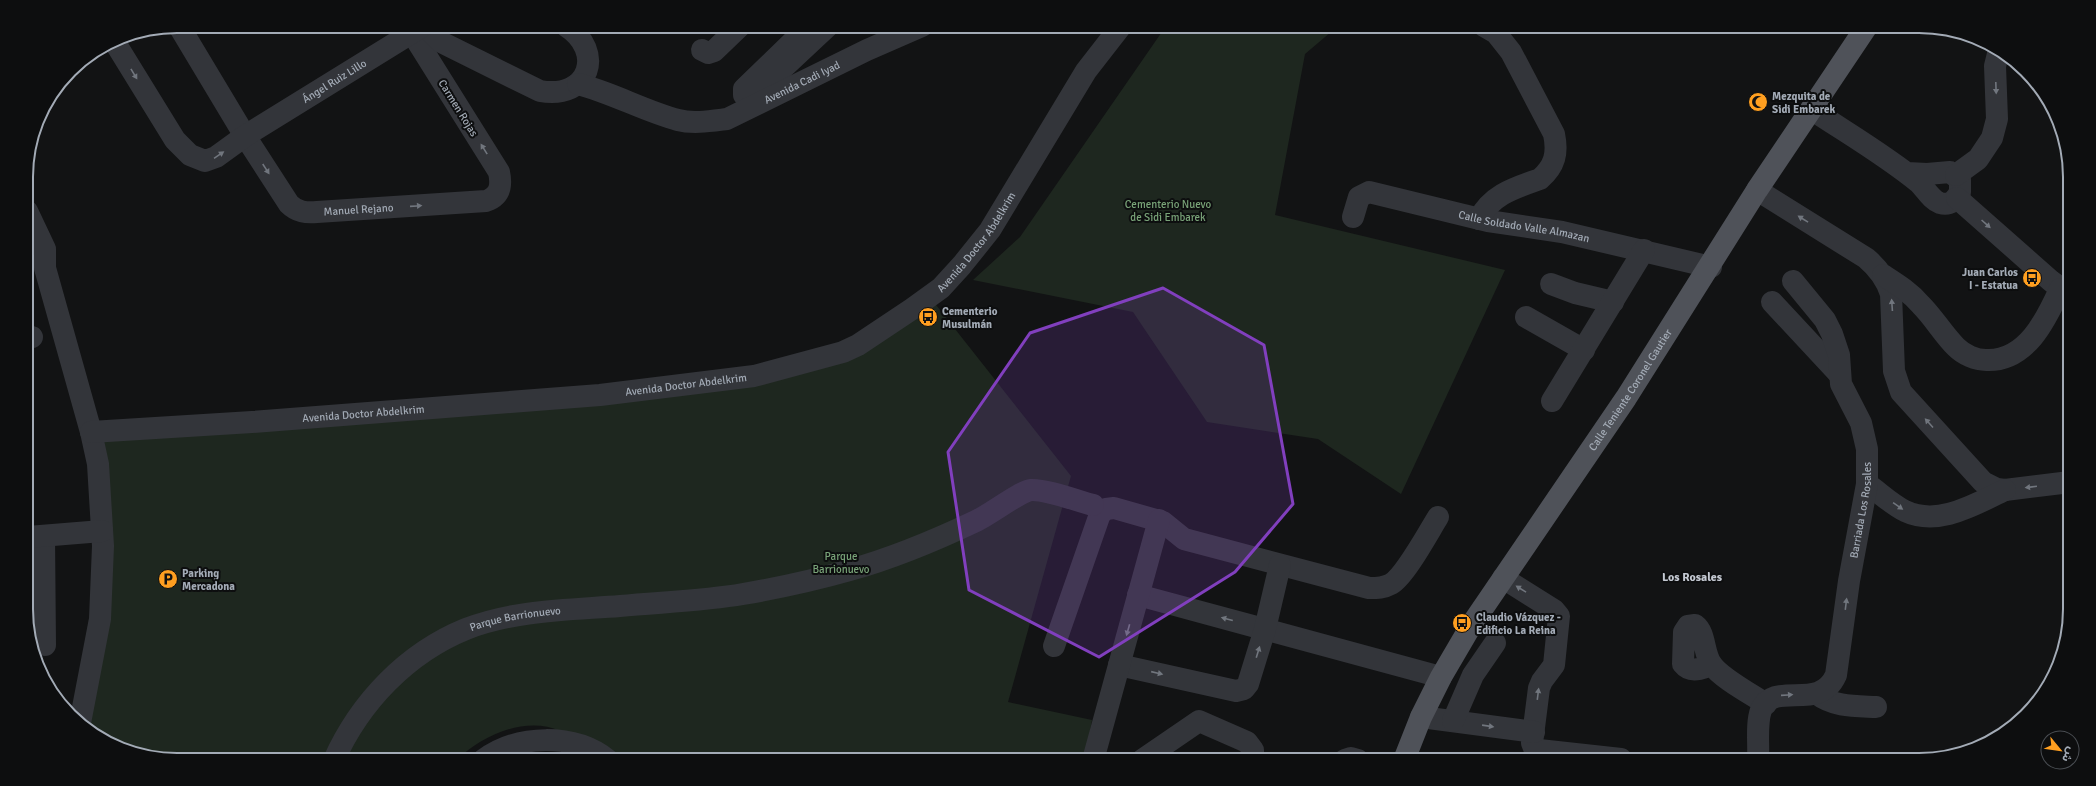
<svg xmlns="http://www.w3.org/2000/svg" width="2096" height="786" viewBox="0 0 2096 786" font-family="Signika,'Noto Sans Arabic',sans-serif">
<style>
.green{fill:#1e271f}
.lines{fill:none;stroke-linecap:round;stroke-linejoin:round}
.minor{stroke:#33353a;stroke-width:22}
.major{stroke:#4f5259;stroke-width:22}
.oneway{fill:#71767e}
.marked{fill:#813fbe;fill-opacity:0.2;stroke:#813fbe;stroke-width:3;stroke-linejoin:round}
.labels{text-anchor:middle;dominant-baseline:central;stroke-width:4;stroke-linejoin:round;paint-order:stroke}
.street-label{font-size:11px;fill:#a3abb6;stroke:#0d0e0f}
.poi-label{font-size:11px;font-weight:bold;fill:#a3abb6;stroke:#0d0e0f;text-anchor:start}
.park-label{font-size:11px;fill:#79a378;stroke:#0d0e0f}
.neighbourhood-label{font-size:12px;font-weight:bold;fill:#c4c9d2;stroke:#0d0e0f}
.rim{fill:none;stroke:#a3abb6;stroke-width:2}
</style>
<rect width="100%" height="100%" fill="#121314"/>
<g class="green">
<path d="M 1166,26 L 1338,26 L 1305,54 L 1275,215 L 1505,270 L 1401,494 L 1318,439 L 1207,422 L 1133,312 L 973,280 L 1020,237 Z"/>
<path d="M 929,296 L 1071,476 L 1008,702 L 1092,720 L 1087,748 L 1091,760 L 608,760 C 592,751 577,739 560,731 C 526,715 481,736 457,760 L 177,760 L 129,752 L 93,735 L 72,716 L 90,614 L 94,540 L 85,435 L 785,373 Z"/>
</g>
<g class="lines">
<g class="minor">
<path id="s1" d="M 179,26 L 245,136 L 289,204 C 297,212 306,213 317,212 L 486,201 C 500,196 502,186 499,172 L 412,33"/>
<path d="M 428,26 L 431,32 L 441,42 L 540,91 C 590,100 605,51 566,26"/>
<path d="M 809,26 L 744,89 L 744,95 L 746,97 L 752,97 L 828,26"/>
<path id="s2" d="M 114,41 L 175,140 L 190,155 L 205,161 L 216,157 L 245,136 L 423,26"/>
<path d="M 702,50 L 708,53 L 714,51 L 740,26"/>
<path id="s3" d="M 578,84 C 613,93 644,111 678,120 C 693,124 711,121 727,119 L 867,50 L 922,26"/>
<path d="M 1811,109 C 1847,133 1885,155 1918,182 C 1925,188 1931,200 1940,203 C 1950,206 1956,200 1960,192 L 1960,180 L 1950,172 L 1927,174 L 1907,173"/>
<path d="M 1956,175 L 1978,159 L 1992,138 L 1997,119 L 1995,66 L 1999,50"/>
<path d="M 1757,190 L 1866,258 C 1878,268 1886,278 1891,294 L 1894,371 L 1901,392 L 1983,482 L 1997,489 L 2005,490 L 2070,482"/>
<path d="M 1957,198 L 2051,281 L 2069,294"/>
<path d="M 27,211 L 45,249 L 45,268 L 91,432 L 98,464 L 103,546 L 100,619 L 80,723"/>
<path id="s4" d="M 1353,217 L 1359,197 L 1369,192 L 1488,221 L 1562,232 L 1711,267"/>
<path d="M 1479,219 C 1492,194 1515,188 1540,179 C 1555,166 1558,153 1554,134 L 1511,52 L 1496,33 L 1484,26"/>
<path d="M 1883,275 C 1897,284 1910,292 1921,305 C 1934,318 1943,334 1956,347 C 1964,355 1976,360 1986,360 C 2026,362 2046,320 2060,289"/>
<path d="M 1551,284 L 1575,293 L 1613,302"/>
<path d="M 1772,302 L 1840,375"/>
<path d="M 1526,317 L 1584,350"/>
<path d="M 27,336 L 32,337"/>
<path d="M 1552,401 L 1644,250"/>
<path id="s5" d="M 91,432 L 252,422 L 600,395 L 754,376 L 843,352 L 858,345 L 912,309 L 941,288 L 962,265 L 990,230 L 1086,71 L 1121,26"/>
<path d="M 1867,484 C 1879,492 1891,504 1905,511 C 1939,527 1975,504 2005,490"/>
<path d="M 44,536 L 45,645"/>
<path d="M 28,537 L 102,531"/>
<path d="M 1503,578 L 1554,610 L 1559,616 L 1554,665 L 1542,681 L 1539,688 L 1532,743 L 1534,748 L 1539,750 L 1621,759"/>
<path d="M 1138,595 L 1441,677"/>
<path d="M 1054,646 L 1100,514 L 1106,509 L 1114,508 L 1163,522 L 1184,539 L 1369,588 C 1377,588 1384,588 1391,584 C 1405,576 1428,533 1438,517"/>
<path d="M 1119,665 L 1236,691 L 1244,689 L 1248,684 L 1265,629 L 1280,565"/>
<path d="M 1712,665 C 1702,668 1691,674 1683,664 L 1684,632 L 1688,626 L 1695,625 C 1706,633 1703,654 1712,665 C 1721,678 1751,694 1766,704"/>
<path d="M 1817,694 C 1834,707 1855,706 1876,707"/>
<path d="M 1421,717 L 1534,732"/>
<path d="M 1453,721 L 1473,675 L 1495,643"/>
<path id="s6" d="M 334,760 C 360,702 407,653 466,629 C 515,610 569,610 620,606 C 661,602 703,601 743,594 C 778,588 815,580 850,570 C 893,558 936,540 976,521 C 989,515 1021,491 1031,490 C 1045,489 1078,501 1093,505"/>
<path d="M 483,760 C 518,734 574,733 608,760"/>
<path d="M 1093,760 L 1159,520"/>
<path d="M 1142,760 L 1199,721 L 1247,742 L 1253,750 L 1253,760"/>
<path d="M 1345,760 L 1351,758 L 1358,760"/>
<path id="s7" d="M 1758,760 C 1759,745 1756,724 1761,710 C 1775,679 1819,713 1836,675 L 1849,581 L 1867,484 L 1867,449 L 1861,423 L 1841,384 L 1839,355 L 1832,334 L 1825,320 L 1793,281"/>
</g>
<path class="major" id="s8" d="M 1404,760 L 1421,717 L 1441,677 L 1472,624 L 1626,398 L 1757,190 L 1867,26"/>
</g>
<defs><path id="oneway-solid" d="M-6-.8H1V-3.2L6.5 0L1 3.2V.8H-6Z"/></defs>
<g class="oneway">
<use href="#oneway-solid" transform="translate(134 74) rotate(59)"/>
<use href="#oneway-solid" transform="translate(1996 88) rotate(88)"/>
<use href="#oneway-solid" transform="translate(484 149) rotate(-122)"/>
<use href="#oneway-solid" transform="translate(219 155) rotate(-34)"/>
<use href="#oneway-solid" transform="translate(266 169) rotate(57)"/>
<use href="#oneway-solid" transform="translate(416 206) rotate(-4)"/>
<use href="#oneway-solid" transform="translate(1803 219) rotate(-148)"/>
<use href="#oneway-solid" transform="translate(1986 224) rotate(42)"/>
<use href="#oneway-solid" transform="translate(1892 305) rotate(-94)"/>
<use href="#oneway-solid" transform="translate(1929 423) rotate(-132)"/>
<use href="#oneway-solid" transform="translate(2031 487) rotate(173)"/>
<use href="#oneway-solid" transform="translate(1898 506) rotate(35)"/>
<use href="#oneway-solid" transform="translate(1521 589) rotate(-148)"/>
<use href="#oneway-solid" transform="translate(1846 604) rotate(-83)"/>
<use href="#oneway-solid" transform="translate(1227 619) rotate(-165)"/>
<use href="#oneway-solid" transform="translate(1128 630) rotate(106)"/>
<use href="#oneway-solid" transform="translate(1258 652) rotate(-73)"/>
<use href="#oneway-solid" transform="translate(1157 673) rotate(13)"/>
<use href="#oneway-solid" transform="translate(1538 694) rotate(-83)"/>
<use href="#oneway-solid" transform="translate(1787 695) rotate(-4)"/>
<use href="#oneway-solid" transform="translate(1488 726) rotate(8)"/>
</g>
<path class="marked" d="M 1163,288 L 1264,345 L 1293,504 L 1235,572 L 1099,657 L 969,590 L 948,452 L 1030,333 Z"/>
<defs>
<g id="mosque-disc" transform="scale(1)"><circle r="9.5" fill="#ff9f20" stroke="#0d0e0f"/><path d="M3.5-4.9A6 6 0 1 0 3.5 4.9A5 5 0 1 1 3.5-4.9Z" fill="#111"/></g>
<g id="bus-disc" transform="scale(1)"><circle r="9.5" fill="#ff9f20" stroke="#0d0e0f"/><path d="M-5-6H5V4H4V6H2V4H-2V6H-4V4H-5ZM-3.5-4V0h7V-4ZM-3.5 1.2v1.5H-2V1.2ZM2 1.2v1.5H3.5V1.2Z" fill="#111"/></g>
<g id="parking-disc" transform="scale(1)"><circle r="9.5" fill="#ff9f20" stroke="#0d0e0f"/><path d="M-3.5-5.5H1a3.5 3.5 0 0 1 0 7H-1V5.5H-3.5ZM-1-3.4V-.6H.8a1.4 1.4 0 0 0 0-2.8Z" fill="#111"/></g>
</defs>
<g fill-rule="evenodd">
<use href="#mosque-disc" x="1758" y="102"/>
<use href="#bus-disc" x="2032" y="278"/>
<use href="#bus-disc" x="928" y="317"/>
<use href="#parking-disc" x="168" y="579"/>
<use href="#bus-disc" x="1462" y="623"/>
</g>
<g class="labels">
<g class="street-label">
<text stroke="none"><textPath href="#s2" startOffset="306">Ángel Ruiz Lillo</textPath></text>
<text stroke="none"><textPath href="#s3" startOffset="239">Avenida Cadi Iyad</textPath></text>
<text transform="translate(458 108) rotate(58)">Carmen Rojas</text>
<text stroke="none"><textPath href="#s1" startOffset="281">Manuel Rejano</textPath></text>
<text stroke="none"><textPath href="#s4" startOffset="191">Calle Soldado Valle Almazan</textPath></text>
<text stroke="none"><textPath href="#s5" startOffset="933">Avenida Doctor Abdelkrim</textPath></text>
<text stroke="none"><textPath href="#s5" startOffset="597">Avenida Doctor Abdelkrim</textPath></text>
<text stroke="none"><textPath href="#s8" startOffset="435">Calle Teniente Coronel Gautier</textPath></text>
<text stroke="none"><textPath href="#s5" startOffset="273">Avenida Doctor Abdelkrim</textPath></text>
<text stroke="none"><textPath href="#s7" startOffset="306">Barriada Los Rosales</textPath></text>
<text stroke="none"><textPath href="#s6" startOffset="241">Parque Barrionuevo</textPath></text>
</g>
<g class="poi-label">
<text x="1772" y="96">Mezquita de<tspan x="1772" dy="13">Sidi Embarek</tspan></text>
<text x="2018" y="272" text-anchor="end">Juan Carlos<tspan x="2018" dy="13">I - Estatua</tspan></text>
<text x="942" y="311">Cementerio<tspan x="942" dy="13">Musulmán</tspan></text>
<text x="182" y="573">Parking<tspan x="182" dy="13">Mercadona</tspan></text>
<text x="1476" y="617">Claudio Vázquez -<tspan x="1476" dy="13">Edificio La Reina</tspan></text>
</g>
<g class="park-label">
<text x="1168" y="204">Cementerio Nuevo<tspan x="1168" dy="13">de Sidi Embarek</tspan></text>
<text x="841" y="556">Parque<tspan x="841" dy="13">Barrionuevo</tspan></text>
</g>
<g class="neighbourhood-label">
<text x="1692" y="577">Los Rosales</text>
</g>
</g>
<path d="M0 0H2096V786H0ZM177 33H1919A144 144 0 0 1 2063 177V609A144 144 0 0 1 1919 753H177A144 144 0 0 1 33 609V177A144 144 0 0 1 177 33Z" fill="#0d0e0f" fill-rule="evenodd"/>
<path class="rim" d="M177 33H1919A144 144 0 0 1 2063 177V609A144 144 0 0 1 1919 753H177A144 144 0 0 1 33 609V177A144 144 0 0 1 177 33Z"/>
<g transform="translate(2060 750) rotate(119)"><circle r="19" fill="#0d0e0f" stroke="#494d52"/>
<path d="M0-3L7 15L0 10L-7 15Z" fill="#ff9f20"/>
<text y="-6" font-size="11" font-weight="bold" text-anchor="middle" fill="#a3abb6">ش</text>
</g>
</svg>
